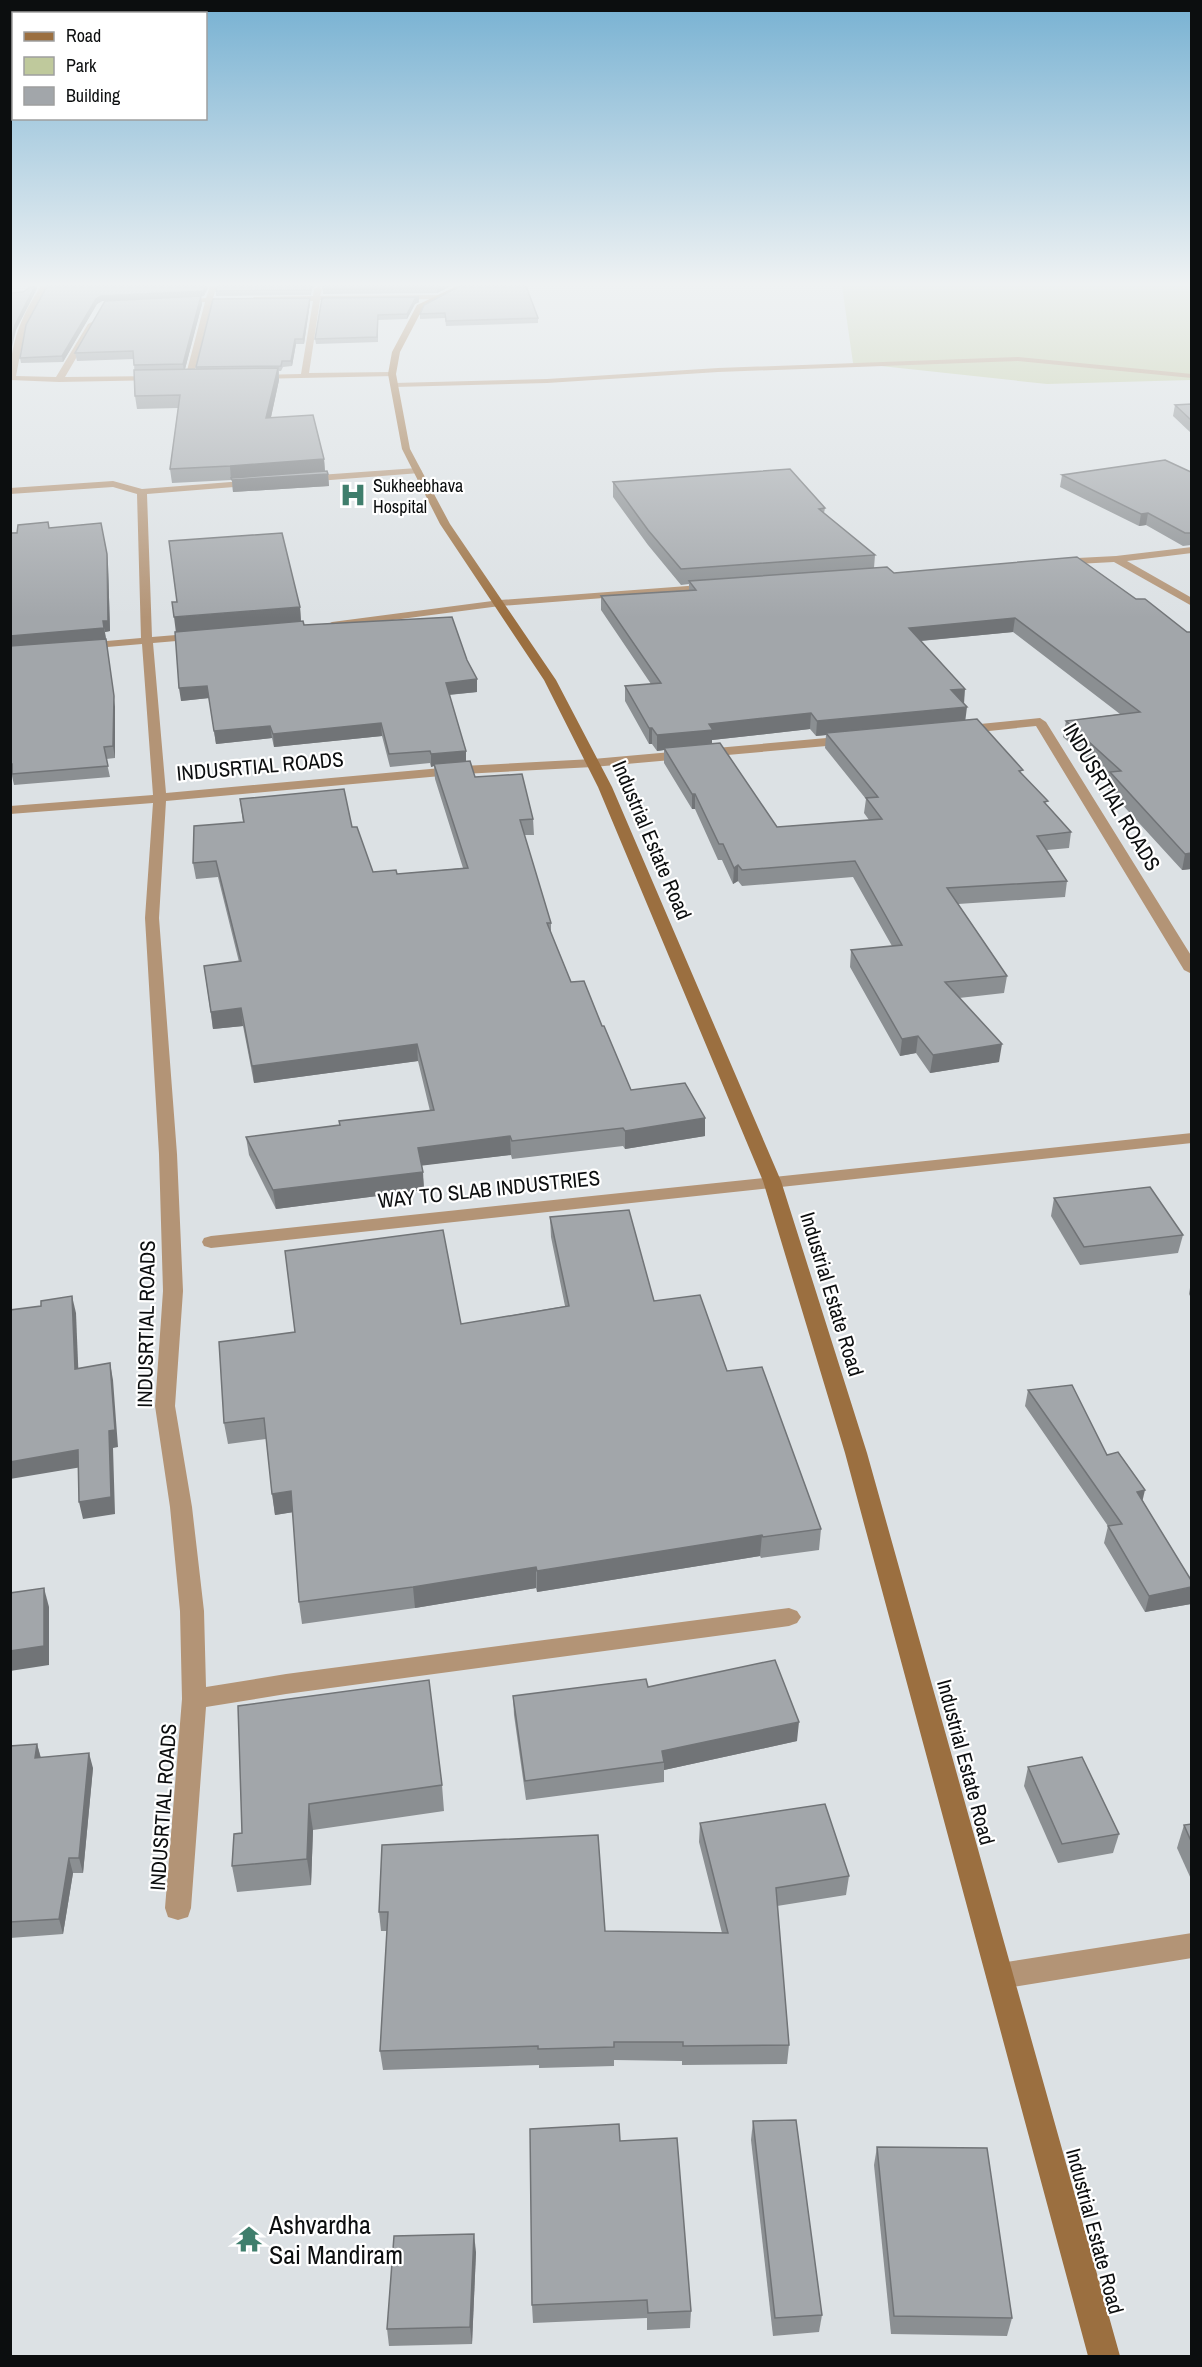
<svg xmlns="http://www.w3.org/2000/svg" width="1202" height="2367" viewBox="0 0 1202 2367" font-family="'Archivo Narrow',sans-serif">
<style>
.green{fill:#bfc99c}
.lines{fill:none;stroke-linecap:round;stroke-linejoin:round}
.street{fill:#b39476;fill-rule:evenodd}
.secondary{fill:#9b6f40;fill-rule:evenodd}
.wall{fill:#8b8f92;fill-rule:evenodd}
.shaded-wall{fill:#717477}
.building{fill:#a2a6aa;stroke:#717477;stroke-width:1.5}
.labels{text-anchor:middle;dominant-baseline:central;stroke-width:4.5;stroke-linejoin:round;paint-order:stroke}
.far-poi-label{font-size:18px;fill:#0c0e0f;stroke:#fff;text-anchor:start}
.street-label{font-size:21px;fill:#0c0e0f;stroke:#fff}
.near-poi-label{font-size:26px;fill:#0c0e0f;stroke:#fff;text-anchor:start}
</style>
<rect width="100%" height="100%" fill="#dce1e4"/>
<path class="green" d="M 842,286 L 1191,286 L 1191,380 L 1047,384 L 853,363 Z"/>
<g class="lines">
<g class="street">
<path d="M 41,286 L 48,286 L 25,329 L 16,376 L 56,377 L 88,324 L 92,322 L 96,324 L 65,377 L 159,376 L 163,378 L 162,380 L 59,382 L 10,380 C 10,344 21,316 41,286 Z"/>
<path d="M 210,286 L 217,286 L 213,298 L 224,300 L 212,302 L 193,378 L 189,380 L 185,378 L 205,302 L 178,303 L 174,301 L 206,298 Z"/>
<path d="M 318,287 L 322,289 L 320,296 L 441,295 L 445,297 L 441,299 L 320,300 L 309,373 L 392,372 L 395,372 L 395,376 L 252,379 L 252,375 L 255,375 L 301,374 L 313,301 L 256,301 L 253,297 L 313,296 L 314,289 Z"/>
<path d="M 1018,357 L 1192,374 L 1192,378 L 1018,361 L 718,372 L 547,383 L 394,387 L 390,385 L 394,383 L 547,379 L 718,368 Z"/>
<path d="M 417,468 L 422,471 L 420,473 L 305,482 L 300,479 L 305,476 Z"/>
<path d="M 257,480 L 262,483 L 260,485 L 147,494 L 152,637 L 200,633 L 206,636 L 200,639 L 153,643 L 166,793 L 463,766 L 593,759 L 849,736 L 855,740 L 849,744 L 593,767 L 463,774 L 166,801 L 159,918 L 177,1154 L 183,1291 L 175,1406 L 192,1507 L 204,1611 L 206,1687 L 286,1674 L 789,1608 L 797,1611 L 801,1617 L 797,1623 L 789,1626 L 286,1694 L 206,1707 L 191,1908 L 188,1917 L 178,1920 L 168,1917 L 165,1908 L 182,1699 L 180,1611 L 170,1507 L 155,1406 L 163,1291 L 159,1154 L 145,918 L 153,803 L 10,814 L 10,806 L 153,795 L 142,644 L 84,649 L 78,646 L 84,643 L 141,638 L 137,494 L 113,487 L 10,494 L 10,488 L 113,481 L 142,489 Z"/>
<path d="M 1192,547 L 1192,553 L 1127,561 L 1192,598 L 1192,606 L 1114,562 L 1058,565 L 1053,562 L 1058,559 L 1116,556 Z"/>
<path d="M 714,584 L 718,585 L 718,589 L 500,606 L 332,628 L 326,625 L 332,622 L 500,600 Z"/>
<path d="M 1040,718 L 1046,722 L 1192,957 L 1192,974 L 1184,970 L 1036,726 L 960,734 L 954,730 L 960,726 Z"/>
<path d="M 1192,1133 L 1192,1143 L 211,1248 L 204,1246 L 202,1242 L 204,1238 L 211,1236 Z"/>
<path d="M 1192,1933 L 1192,1958 L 1000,1989 L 990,1985 L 986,1976 L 990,1967 L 1000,1963 Z"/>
</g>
<path class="secondary" d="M 457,286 L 466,286 L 423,308 L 400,352 L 396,374 L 410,449 L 450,524 L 556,680 L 612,787 L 781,1181 L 867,1453 L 1120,2356 L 1088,2356 L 845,1453 L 763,1181 L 598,787 L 544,680 L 440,524 L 402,449 L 388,374 L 392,352 L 417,305 Z"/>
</g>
<g class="wall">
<path d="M 47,286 L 204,296 L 102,301 L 97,304 L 63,362 L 21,363 L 20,358 Z"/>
<path d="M 217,286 L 315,286 L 312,289 L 311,295 L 216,296 L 216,291 Z"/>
<path d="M 320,286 L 451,286 L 437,293 L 323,294 L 323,288 Z"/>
<path d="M 460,286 L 538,318 L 538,323 L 446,326 L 445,318 L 420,319 L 420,314 Z"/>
<path d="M 419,297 L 419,302 L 415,304 L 407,319 L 378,320 L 378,342 L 316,344 L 315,339 Z"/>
<path d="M 310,298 L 310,303 L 304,344 L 296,344 L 292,366 L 283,367 L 281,371 L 279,371 L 279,380 L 271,417 L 324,459 L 325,471 L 328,474 L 329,486 L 233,492 L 232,480 L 172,483 L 170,469 L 178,408 L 137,409 L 135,396 L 134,359 L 77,361 L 75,353 L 202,304 L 185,369 L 196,369 L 196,367 Z"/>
<path d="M 1191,404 L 1191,433 L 1173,416 L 1175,405 Z"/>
<path d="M 1191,472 L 1191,545 L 1183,546 L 1146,525 L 1139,526 L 1060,487 L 1062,475 Z"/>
<path d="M 613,482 L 825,508 L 824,513 L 875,555 L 874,568 L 894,573 L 1136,599 L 1187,632 L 1191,632 L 1191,869 L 1182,870 L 1107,788 L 1109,778 L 1063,737 L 1066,721 L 1120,714 L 1013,632 L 921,641 L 964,704 L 965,720 L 1022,774 L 1047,805 L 1071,832 L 1069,848 L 1047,850 L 1067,881 L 1065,897 L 958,904 L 1007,976 L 1004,993 L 959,998 L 999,1062 L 930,1073 L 916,1053 L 900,1056 L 850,967 L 851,950 L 892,946 L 853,877 L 742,886 L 738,881 L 733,884 L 722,860 L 718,860 L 695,809 L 692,809 L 664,763 L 664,750 L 657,751 L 652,744 L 649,744 L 625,701 L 625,686 L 651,684 L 601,610 L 601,596 L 689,590 L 689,584 L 681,585 L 648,545 L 613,497 ZM 810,729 L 816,736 L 826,735 L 825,748 L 866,799 L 864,813 L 869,820 L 777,827 L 712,743 L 712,740 Z"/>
<path d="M 49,528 L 108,564 L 110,631 L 105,632 L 106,639 L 53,643 L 115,707 L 115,758 L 106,759 L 110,777 L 14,785 L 12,776 L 10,776 L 10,533 Z"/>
<path d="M 300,607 L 301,622 L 304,625 L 467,660 L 477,679 L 477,692 L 449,695 L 466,761 L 475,777 L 533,819 L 534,835 L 524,835 L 551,923 L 551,933 L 571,982 L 602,1026 L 631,1090 L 705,1118 L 705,1136 L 625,1149 L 623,1146 L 512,1159 L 511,1155 L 422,1165 L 424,1190 L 276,1209 L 249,1155 L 246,1137 L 340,1125 L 430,1111 L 418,1061 L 254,1083 L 243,1026 L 213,1029 L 204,966 L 239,962 L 218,877 L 196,879 L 193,863 L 243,822 L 240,799 L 352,827 L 373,872 L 397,874 L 463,868 L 435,779 L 434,766 L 431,767 L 430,763 L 390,767 L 382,736 L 274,747 L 272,738 L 216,744 L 209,698 L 181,701 Z"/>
<path d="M 1054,1198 L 1183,1235 L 1178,1253 L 1080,1265 L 1051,1216 Z"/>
<path d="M 550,1217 L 654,1301 L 727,1371 L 821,1529 L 819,1550 L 761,1558 L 760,1556 L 537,1592 L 536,1588 L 415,1608 L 302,1624 L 299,1602 L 293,1512 L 275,1515 L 266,1439 L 228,1444 L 224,1423 L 461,1324 L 565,1306 L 551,1237 Z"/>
<path d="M 1191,1282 L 1191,1298 L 1189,1294 Z"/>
<path d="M 1028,1390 L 1107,1455 L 1143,1501 L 1191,1604 L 1145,1612 L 1104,1543 L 1108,1526 L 1025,1406 Z"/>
<path d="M 648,1687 L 797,1741 L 664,1770 L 664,1782 L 526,1800 L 514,1715 L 513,1696 Z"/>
<path d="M 238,1706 L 442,1785 L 444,1811 L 313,1830 L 311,1885 L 237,1892 L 232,1866 L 242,1833 Z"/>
<path d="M 37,1744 L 41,1758 L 93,1768 L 83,1873 L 73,1873 L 63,1934 L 10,1938 L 10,1746 Z"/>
<path d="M 1028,1767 L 1119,1834 L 1113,1853 L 1058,1863 L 1024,1786 Z"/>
<path d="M 700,1823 L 849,1876 L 846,1895 L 777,1906 L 789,2045 L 787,2064 L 682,2065 L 682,2061 L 614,2060 L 614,2066 L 539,2068 L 539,2065 L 383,2070 L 380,2051 L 387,1931 L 381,1931 L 379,1912 L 382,1845 L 605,1931 L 722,1933 L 699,1842 Z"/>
<path d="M 1191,1824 L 1191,1879 L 1177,1848 L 1184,1825 Z"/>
<path d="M 753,2121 L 822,2315 L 819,2332 L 773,2336 L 751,2140 Z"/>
<path d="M 620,2141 L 691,2311 L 690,2328 L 647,2330 L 647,2318 L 533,2323 L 532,2305 Z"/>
<path d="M 877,2147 L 1012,2318 L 1007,2336 L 891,2334 L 874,2165 Z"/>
<path d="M 476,2252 L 472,2344 L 389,2346 L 387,2329 Z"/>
</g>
<g class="shaded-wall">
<path d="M 35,286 L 36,286 L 37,289 L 16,330 L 10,355 L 10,346 L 15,325 Z"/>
<path d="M 209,286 L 204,296 L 102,301 L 97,304 L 63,362 L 62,356 L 96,299 L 101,296 Z"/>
<path d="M 440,286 L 451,286 L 437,293 L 437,288 Z"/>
<path d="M 201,296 L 202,304 L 184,373 L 183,364 Z"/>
<path d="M 419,297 L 419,302 L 415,304 L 407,319 L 407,314 L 415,299 Z"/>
<path d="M 310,298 L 310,303 L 304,344 L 303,339 Z"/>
<path d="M 295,339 L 296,344 L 292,366 L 291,361 Z"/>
<path d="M 278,368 L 279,380 L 268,431 L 266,418 Z"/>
<path d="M 324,459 L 325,473 L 231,480 L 230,466 Z"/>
<path d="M 328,474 L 329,486 L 233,492 L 232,480 Z"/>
<path d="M 1148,513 L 1146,525 L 1139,526 L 1141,514 Z"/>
<path d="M 107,554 L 108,564 L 110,631 L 105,632 L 103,621 Z"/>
<path d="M 300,607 L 301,623 L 176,633 L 174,617 Z"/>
<path d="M 1015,618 L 1013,632 L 908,642 L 909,628 Z"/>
<path d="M 104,628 L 106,639 L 10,647 L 10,636 Z"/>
<path d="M 107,650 L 115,707 L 115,758 L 113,746 Z"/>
<path d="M 477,679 L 477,692 L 446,695 L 446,683 Z"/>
<path d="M 207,686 L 209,698 L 181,701 L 179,688 Z"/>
<path d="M 965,689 L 964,704 L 951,690 Z"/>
<path d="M 967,707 L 965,723 L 826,733 L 826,735 L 816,736 L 817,721 Z"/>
<path d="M 811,713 L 810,729 L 712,740 L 712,746 L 664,748 L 664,750 L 657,751 L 657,735 L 709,724 Z"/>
<path d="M 381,723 L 382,736 L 274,747 L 273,734 Z"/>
<path d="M 270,726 L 272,738 L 216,744 L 214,731 Z"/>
<rect x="649" y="728" width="3" height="16"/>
<path d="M 466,751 L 466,764 L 434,764 L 434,766 L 431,767 L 431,754 Z"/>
<rect x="10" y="764" width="2" height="12"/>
<rect x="692" y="794" width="3" height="15"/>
<path d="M 1191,853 L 1191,869 L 1182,870 L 1185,854 Z"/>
<path d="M 738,865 L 738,881 L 733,884 L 734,868 Z"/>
<path d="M 241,1008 L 243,1026 L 213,1029 L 211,1012 Z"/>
<path d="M 918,1036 L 916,1053 L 900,1056 L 902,1039 Z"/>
<path d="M 417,1044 L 418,1061 L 254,1083 L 252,1066 Z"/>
<path d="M 1002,1044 L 999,1062 L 930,1073 L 933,1055 Z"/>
<path d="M 705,1118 L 705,1136 L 625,1149 L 625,1131 Z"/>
<path d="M 510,1136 L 511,1155 L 419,1166 L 418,1148 Z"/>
<path d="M 423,1172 L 424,1190 L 276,1209 L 273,1190 Z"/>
<path d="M 72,1296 L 76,1313 L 79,1386 L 75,1369 Z"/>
<path d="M 110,1363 L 113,1380 L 118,1447 L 113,1448 L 115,1514 L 83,1519 L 79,1502 L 109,1431 Z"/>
<path d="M 78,1450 L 82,1467 L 10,1479 L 10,1462 Z"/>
<path d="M 1145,1490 L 1141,1507 L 1137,1492 Z"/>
<path d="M 291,1491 L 294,1512 L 275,1515 L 272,1494 Z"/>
<path d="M 762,1535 L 760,1556 L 537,1592 L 537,1571 Z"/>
<path d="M 536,1567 L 536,1588 L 415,1608 L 413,1587 Z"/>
<path d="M 1191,1587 L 1191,1604 L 1145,1612 L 1149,1596 Z"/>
<path d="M 44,1588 L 49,1607 L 49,1665 L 10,1671 L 10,1651 Z"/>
<path d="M 799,1722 L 797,1741 L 664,1770 L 664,1762 L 662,1751 Z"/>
<path d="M 37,1744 L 41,1759 L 35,1758 Z"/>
<path d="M 89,1753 L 93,1768 L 83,1873 L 79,1858 Z"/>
<path d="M 309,1804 L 313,1830 L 311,1885 L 307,1859 Z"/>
<path d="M 69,1858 L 73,1873 L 63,1934 L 59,1919 Z"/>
<path d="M 474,2234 L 476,2252 L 472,2344 L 470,2327 Z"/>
</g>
<g class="building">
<path d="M 32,286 L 35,286 L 15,325 L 10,346 L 10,293 L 23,292 Z"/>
<path d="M 47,286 L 206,286 L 204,291 L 101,296 L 96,299 L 62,356 L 20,358 L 26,325 Z"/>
<path d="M 217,286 L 311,286 L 311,290 L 216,291 Z"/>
<path d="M 323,286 L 440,286 L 437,288 L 323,289 Z"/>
<path d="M 460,286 L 526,286 L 538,318 L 446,321 L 445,313 L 420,314 L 424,305 Z"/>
<path d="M 201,296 L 183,364 L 134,365 L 133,351 L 75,353 L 105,301 Z"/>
<path d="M 419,297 L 415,299 L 407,314 L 378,315 L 377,337 L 315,339 L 322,298 Z"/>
<path d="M 310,298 L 303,339 L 295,339 L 291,361 L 282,361 L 281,366 L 196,367 L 213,299 Z"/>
<path d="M 278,368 L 266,418 L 313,415 L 324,459 L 230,466 L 170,469 L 180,395 L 135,396 L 134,370 Z"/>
<path d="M 1191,404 L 1191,420 L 1175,405 Z"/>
<path d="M 1165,460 L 1191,472 L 1191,533 L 1185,533 L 1148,513 L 1141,514 L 1062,475 Z"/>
<path d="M 790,469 L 825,508 L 819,509 L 875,555 L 681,569 L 648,530 L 613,482 Z"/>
<path d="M 327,471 L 328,474 L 232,480 L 231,478 Z"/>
<path d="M 48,522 L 49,528 L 101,523 L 107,554 L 108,621 L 103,621 L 104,628 L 10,636 L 10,533 L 17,533 L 18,525 Z"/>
<path d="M 282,533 L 300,607 L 174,617 L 172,602 L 177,602 L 169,541 Z"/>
<path d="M 1077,557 L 1136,599 L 1145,599 L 1187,632 L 1191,632 L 1191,853 L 1185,854 L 1110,772 L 1121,771 L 1066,721 L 1140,712 L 1015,618 L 909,628 L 965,689 L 951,690 L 967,707 L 817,721 L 811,713 L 709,724 L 713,730 L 657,735 L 652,728 L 649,728 L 625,686 L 661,683 L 601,596 L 696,590 L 689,581 L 887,567 L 894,573 Z"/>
<path d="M 452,617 L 467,660 L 477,679 L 446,683 L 466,751 L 431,754 L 430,751 L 389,754 L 381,723 L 273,734 L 270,726 L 214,731 L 207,686 L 179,688 L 175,632 L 303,621 L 304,625 Z"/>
<path d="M 106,639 L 114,696 L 113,746 L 104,747 L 108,766 L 12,774 L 12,764 L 10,764 L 10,646 Z"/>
<path d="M 977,719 L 1023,770 L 1019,771 L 1048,801 L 1044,802 L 1071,832 L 1037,836 L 1067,881 L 947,888 L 1007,976 L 945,982 L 1002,1044 L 933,1055 L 918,1036 L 902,1039 L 851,950 L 902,945 L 855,861 L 742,870 L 738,865 L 734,868 L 723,844 L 719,844 L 695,794 L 692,794 L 664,748 L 720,743 L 777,827 L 882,819 L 866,798 L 878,797 L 826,733 Z"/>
<path d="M 470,761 L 475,777 L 522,774 L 533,819 L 520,820 L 551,923 L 547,923 L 571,982 L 584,981 L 602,1026 L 604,1026 L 631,1090 L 685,1083 L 705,1118 L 625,1131 L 623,1128 L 512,1141 L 510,1136 L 418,1148 L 423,1172 L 273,1190 L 246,1137 L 340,1125 L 339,1121 L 434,1110 L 417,1044 L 252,1066 L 241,1008 L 211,1012 L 204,966 L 241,961 L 216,861 L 193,863 L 194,826 L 244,822 L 240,799 L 344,789 L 352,827 L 357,827 L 373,872 L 396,870 L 397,874 L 468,868 L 434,764 Z"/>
<path d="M 1150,1187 L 1183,1235 L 1084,1247 L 1054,1198 Z"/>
<path d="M 629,1210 L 654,1301 L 700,1295 L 727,1371 L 762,1367 L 821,1529 L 763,1537 L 762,1535 L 537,1571 L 536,1567 L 413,1587 L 299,1602 L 291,1491 L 272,1494 L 264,1418 L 224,1423 L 219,1342 L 295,1332 L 285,1251 L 443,1230 L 461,1324 L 569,1306 L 550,1217 Z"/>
<path d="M 72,1296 L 75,1369 L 110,1363 L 115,1430 L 109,1431 L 111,1497 L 79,1502 L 78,1450 L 10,1462 L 10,1310 L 41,1306 L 41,1301 Z"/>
<path d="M 1072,1385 L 1107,1455 L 1118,1452 L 1145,1490 L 1137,1492 L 1191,1580 L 1191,1587 L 1149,1596 L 1108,1526 L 1122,1524 L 1028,1390 Z"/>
<path d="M 44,1588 L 44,1646 L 10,1651 L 10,1593 Z"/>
<path d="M 775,1660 L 799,1722 L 662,1751 L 664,1762 L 525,1781 L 513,1696 L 646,1679 L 648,1687 Z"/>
<path d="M 429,1680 L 442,1785 L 309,1804 L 307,1859 L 232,1866 L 234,1834 L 242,1833 L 238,1706 Z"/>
<path d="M 37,1744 L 35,1758 L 89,1753 L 79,1858 L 69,1858 L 59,1919 L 10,1922 L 10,1746 Z"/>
<path d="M 1082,1757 L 1119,1834 L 1062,1844 L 1028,1767 Z"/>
<path d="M 825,1804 L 849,1876 L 776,1888 L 789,2045 L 683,2046 L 683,2042 L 614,2042 L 614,2047 L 538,2049 L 538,2046 L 380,2051 L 388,1912 L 379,1912 L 382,1845 L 598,1835 L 605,1931 L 728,1933 L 700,1823 Z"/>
<path d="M 1191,1824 L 1191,1841 L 1184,1825 Z"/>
<path d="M 796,2120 L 822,2315 L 775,2318 L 753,2121 Z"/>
<path d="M 619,2124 L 620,2141 L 677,2138 L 691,2311 L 648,2313 L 647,2300 L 532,2305 L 530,2129 Z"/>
<path d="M 877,2147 L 987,2148 L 1012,2318 L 894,2316 Z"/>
<path d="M 474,2234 L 470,2327 L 387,2329 L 394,2236 Z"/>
</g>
<linearGradient id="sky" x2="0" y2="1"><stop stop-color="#77b1d2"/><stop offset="0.46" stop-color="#eff2f3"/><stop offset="1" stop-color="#eff2f3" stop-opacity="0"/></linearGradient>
<rect width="1202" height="618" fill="url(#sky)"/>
<defs>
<g id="hospital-bare" transform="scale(2.07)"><path d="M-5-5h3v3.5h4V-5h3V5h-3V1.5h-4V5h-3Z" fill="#3f7e6c" stroke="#fff" stroke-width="2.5" paint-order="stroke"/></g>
<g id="temple-bare" transform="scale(2.07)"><path d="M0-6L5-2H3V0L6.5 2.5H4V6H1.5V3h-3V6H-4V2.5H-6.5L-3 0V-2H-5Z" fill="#3f7e6c" stroke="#fff" stroke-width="2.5" paint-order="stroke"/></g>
</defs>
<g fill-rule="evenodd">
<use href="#hospital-bare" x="353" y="495"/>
<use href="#temple-bare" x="249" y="2239"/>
</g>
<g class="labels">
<g class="far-poi-label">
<text x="373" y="485">Sukheebhava<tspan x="373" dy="21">Hospital</tspan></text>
</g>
<g class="street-label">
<text transform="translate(260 766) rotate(-5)">INDUSRTIAL ROADS</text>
<text transform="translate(1112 797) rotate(59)">INDUSRTIAL ROADS</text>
<text transform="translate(652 840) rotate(67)">Industrial Estate Road</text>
<text transform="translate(489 1189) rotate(-6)">WAY TO SLAB INDUSTRIES</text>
<text transform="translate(832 1294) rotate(73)">Industrial Estate Road</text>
<text transform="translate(146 1324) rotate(-89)">INDUSRTIAL ROADS</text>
<text transform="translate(966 1762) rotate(75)">Industrial Estate Road</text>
<text transform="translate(163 1807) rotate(-86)">INDUSRTIAL ROADS</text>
<text transform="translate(1095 2231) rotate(75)">Industrial Estate Road</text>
</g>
<g class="near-poi-label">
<text x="269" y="2224">Ashvardha<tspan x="269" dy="30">Sai Mandiram</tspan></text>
</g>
</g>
<rect width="1202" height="2367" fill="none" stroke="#0c0e0f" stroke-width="24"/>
<rect x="12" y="12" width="195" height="108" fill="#ffffff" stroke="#9e9f9f" stroke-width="1.5"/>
<rect x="24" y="32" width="30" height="9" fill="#9b6f40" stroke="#9e9f9f" stroke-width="1.5"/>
<text x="66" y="42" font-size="18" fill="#0c0e0f">Road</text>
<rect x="24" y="57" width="30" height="18" fill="#bfc99c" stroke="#9e9f9f" stroke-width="1.5"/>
<text x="66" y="72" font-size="18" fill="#0c0e0f">Park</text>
<rect x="24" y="87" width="30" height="18" fill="#a2a6aa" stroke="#9e9f9f" stroke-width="1.5"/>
<text x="66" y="102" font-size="18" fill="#0c0e0f">Building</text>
</svg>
